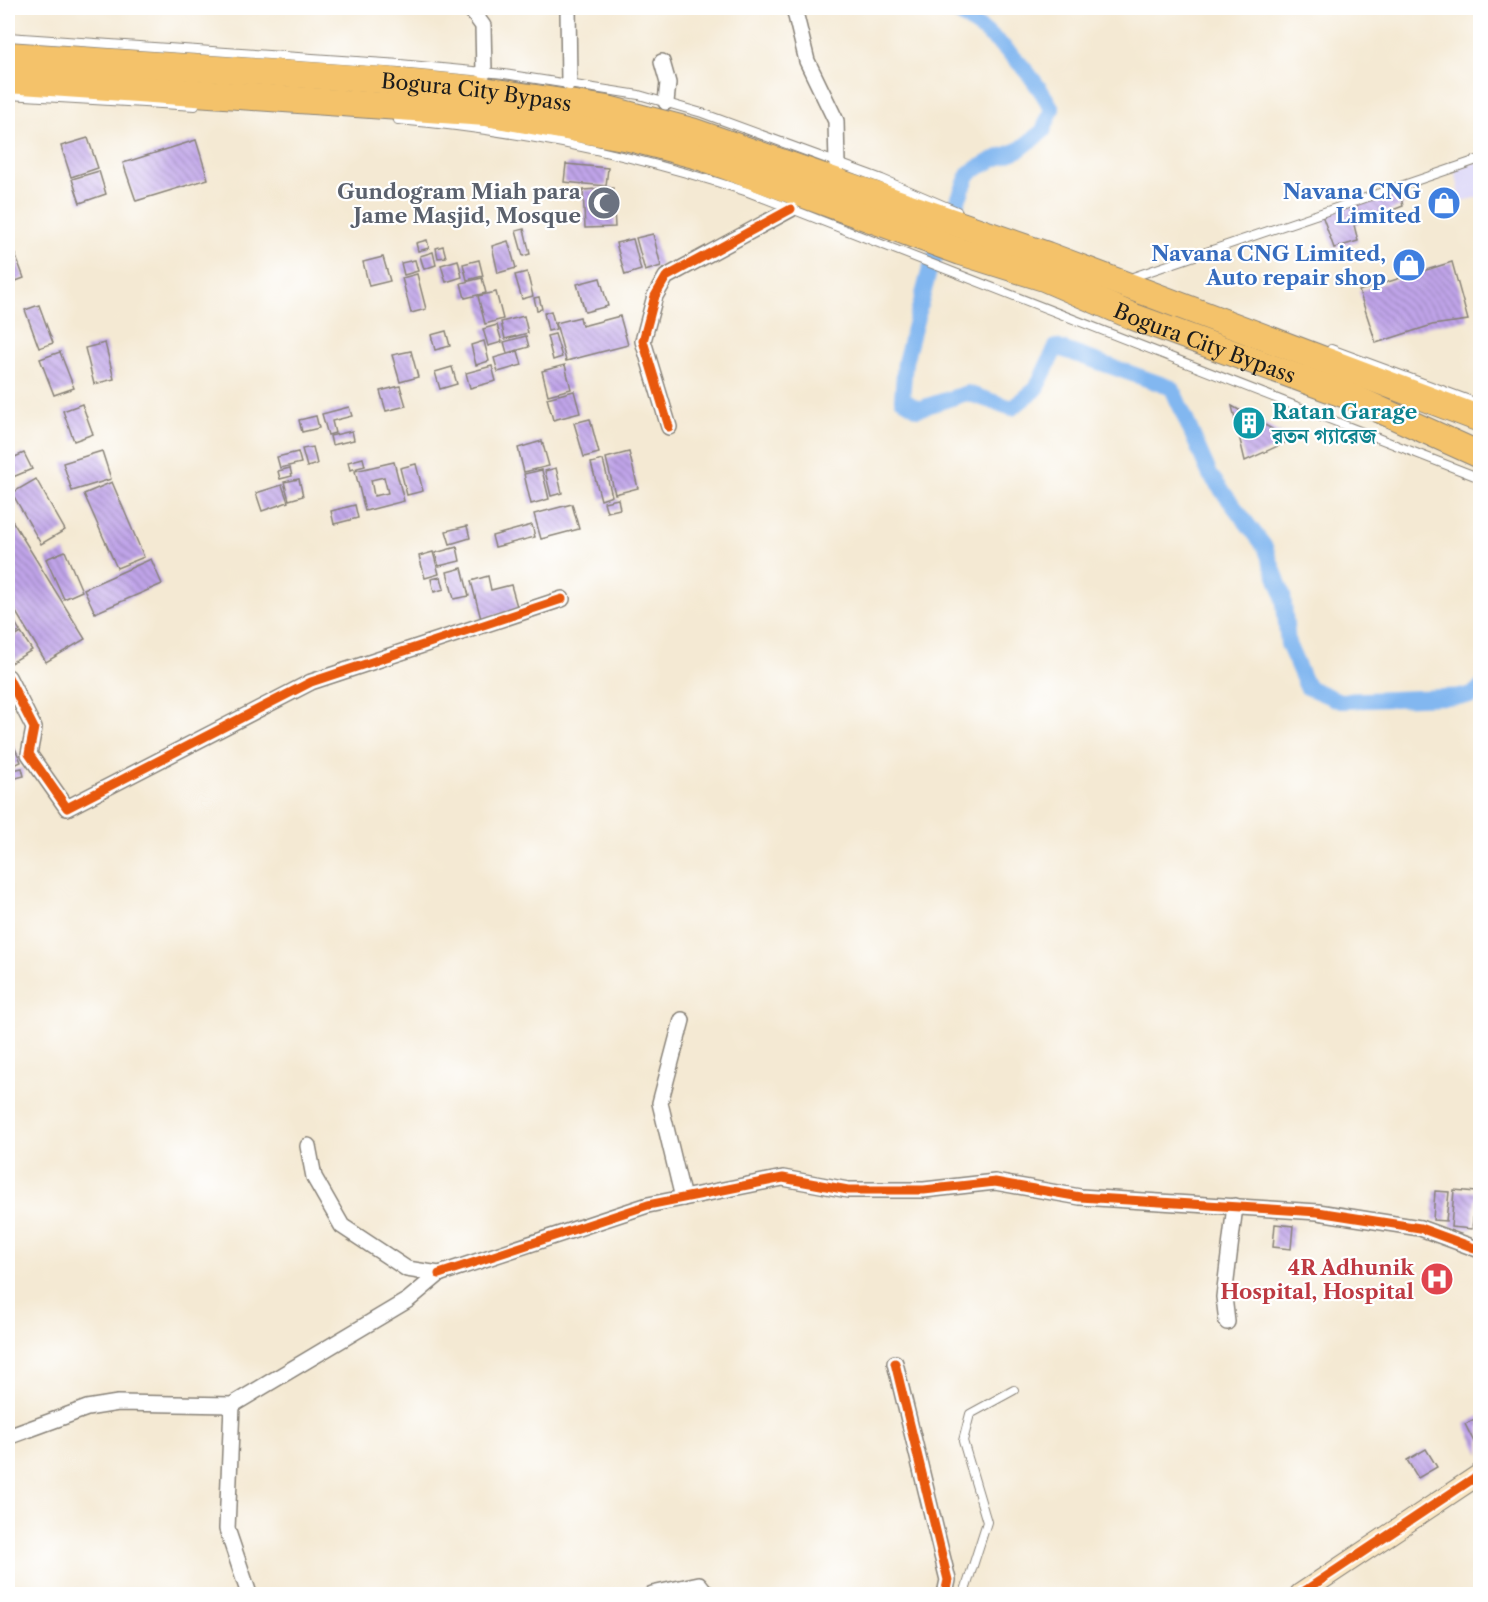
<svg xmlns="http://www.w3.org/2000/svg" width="1488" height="1602" viewBox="0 0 1488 1602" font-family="'Libre Caslon Text','Noto Serif Bengali',serif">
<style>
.built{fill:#dbd6f7}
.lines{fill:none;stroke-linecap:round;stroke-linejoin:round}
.canal{stroke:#82b7f0;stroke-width:16}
.building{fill:url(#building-back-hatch);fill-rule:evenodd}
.lane-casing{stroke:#888278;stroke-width:10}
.street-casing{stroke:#888278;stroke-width:18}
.secondary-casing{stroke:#888278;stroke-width:22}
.highway-casing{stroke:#888278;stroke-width:28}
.lane{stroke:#fff;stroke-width:8}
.street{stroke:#fff;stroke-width:15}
.secondary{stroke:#fbe7c3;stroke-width:20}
.highway{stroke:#f4c26a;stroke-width:26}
.cycleway-casing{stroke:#fff;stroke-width:13}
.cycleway{stroke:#e8590c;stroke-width:9}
.labels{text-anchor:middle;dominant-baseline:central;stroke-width:4.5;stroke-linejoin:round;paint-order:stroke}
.street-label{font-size:21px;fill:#1c1c1c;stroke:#fff}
.worship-label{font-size:21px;font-weight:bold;fill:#5b616d;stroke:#fff;text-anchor:end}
.shop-label{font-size:21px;font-weight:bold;fill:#366cbe;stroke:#fff;text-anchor:end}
.culture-label{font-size:21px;font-weight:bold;fill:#0d838f;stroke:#fff;text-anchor:start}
.health-label{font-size:21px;font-weight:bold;fill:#be3a42;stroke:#fff;text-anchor:end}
</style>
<defs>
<pattern id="building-back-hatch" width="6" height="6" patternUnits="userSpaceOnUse" patternTransform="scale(1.5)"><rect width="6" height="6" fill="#c0a4e9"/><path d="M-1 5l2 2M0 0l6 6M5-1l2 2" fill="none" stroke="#9b85bc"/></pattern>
</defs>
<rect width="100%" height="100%" fill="#fff"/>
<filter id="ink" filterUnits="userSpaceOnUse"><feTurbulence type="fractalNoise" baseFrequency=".0167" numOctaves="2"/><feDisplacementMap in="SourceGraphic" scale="12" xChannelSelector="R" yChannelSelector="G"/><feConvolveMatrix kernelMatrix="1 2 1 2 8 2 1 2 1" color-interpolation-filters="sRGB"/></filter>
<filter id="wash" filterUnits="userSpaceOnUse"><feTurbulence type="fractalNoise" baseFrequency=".008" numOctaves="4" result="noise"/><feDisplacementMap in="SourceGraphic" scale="24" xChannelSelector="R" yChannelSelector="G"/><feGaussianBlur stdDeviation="1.35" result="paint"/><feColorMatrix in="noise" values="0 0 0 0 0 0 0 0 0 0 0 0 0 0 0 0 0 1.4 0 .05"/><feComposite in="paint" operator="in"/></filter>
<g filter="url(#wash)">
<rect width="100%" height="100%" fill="#f4e9d3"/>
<path class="built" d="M 1480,161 L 1480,197 L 1461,201 L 1455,169 Z"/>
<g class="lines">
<path class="canal" d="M 950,8 C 993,33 1028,65 1052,109 L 1043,131 L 1019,150 L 992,160 L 969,173 L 929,272 L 905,362 L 902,399 L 918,409 L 967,393 L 1012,408 L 1036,389 L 1056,347 L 1172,388 L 1210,475 L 1265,547 L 1283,595 L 1288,644 L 1307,687 L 1340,701 L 1471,696 L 1480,688"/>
</g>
<g id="blocks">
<g class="building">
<path d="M 88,138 L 98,168 L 71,177 L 61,146 Z"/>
<path d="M 196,140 L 208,179 L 136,201 L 123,163 Z"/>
<path d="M 566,164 L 608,168 L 606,186 L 564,182 Z"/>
<path d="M 99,171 L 106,194 L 80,203 L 72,179 Z"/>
<path d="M 613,188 L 615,227 L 585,228 L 583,190 Z"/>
<path d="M 1399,189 L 1403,206 L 1354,225 L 1358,241 L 1334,248 L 1322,215 Z"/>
<path d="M 524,229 L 530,254 L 523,256 L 516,231 Z"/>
<path d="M 653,234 L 661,266 L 645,271 L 636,238 Z"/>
<path d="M 8,235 L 24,278 L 8,284 Z"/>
<path d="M 633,239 L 641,270 L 625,275 L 616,243 Z"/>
<path d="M 427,240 L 429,248 L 418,251 L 416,243 Z"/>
<path d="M 508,241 L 516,268 L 498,273 L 492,246 Z"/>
<path d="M 443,246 L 446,257 L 438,258 L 436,248 Z"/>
<path d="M 433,252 L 436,265 L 424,269 L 420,256 Z"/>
<path d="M 383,257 L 390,281 L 369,286 L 363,262 Z"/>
<path d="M 415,260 L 418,271 L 404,275 L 401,263 Z"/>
<path d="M 458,260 L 462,277 L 446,282 L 441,265 Z"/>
<path d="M 479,260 L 483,276 L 467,280 L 463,264 Z"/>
<path d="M 1452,262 L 1468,320 L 1432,325 L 1376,343 L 1359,291 Z"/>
<path d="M 527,272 L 533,296 L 522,299 L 515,275 Z"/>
<path d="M 417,274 L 426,309 L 411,313 L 402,278 Z"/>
<path d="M 482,278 L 486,293 L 465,298 L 461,283 Z"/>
<path d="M 600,278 L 608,306 L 585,312 L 577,284 Z"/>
<path d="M 496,292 L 503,319 L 485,324 L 478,296 Z"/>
<path d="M 539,297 L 542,309 L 537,310 L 534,298 Z"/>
<path d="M 39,305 L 53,343 L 39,348 L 25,310 Z"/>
<path d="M 551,311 L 556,329 L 548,331 L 544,313 Z"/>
<path d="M 524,316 L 528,333 L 505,339 L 501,322 Z"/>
<path d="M 620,316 L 628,345 L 566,361 L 556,323 L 580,317 L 582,326 Z"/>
<path d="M 497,325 L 502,342 L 488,346 L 483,329 Z"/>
<path d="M 446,331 L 450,346 L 435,350 L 431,335 Z"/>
<path d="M 555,334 L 562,357 L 553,360 L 547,336 Z"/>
<path d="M 526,336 L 529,347 L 507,353 L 504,342 Z"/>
<path d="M 484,341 L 489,361 L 476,365 L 471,345 Z"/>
<path d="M 105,343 L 114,379 L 94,384 L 85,348 Z"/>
<path d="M 411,351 L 418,377 L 400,382 L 392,355 Z"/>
<path d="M 518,351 L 522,365 L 498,372 L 494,358 Z"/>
<path d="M 60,352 L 74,388 L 54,395 L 40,359 Z"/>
<path d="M 565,365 L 571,389 L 548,395 L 542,371 Z"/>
<path d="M 492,366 L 496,381 L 470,388 L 466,373 Z"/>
<path d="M 452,367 L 457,384 L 440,389 L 435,372 Z"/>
<path d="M 400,386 L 406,406 L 386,411 L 380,391 Z"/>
<path d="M 574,391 L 580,413 L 553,420 L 547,398 Z"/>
<path d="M 82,404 L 93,434 L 74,441 L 63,411 Z"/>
<path d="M 1232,406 L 1291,440 L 1245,461 Z"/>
<path d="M 349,407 L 352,416 L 332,421 L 335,433 L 328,435 L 322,414 Z"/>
<path d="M 316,416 L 319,428 L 302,432 L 299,420 Z"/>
<path d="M 590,419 L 599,453 L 584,457 L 574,423 Z"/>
<path d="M 352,431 L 354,440 L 332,445 L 330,436 Z"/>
<path d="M 542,441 L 549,466 L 524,472 L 518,448 Z"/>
<path d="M 313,447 L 317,464 L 307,467 L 302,449 Z"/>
<path d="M 102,451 L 111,479 L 72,491 L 63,463 Z"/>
<path d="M 298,452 L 301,463 L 280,468 L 277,457 Z"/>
<path d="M 629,452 L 638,488 L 615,494 L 606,458 Z"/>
<path d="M 24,453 L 32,469 L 13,477 L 8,460 Z"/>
<path d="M 363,458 L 365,466 L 350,470 L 348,462 Z"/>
<path d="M 603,460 L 612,496 L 601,500 L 591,463 Z"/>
<path d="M 394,462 L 404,501 L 365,511 L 355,471 ZM 384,477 L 388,493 L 374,496 L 371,480 Z"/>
<path d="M 416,464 L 423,491 L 407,495 L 400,468 Z"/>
<path d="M 290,468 L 292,476 L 280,479 L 278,471 Z"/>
<path d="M 556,468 L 562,493 L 551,496 L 545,471 Z"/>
<path d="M 542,470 L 549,499 L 531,504 L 524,474 Z"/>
<path d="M 36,479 L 65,530 L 41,544 L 12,493 Z"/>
<path d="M 299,479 L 303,496 L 289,500 L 284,482 Z"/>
<path d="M 112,482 L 144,557 L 117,568 L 84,494 Z"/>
<path d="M 282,485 L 288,502 L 262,511 L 256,493 Z"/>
<path d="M 618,499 L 620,509 L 607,512 L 604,502 Z"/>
<path d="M 572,504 L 579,529 L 541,539 L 534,514 Z"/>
<path d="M 355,505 L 358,518 L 334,524 L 331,511 Z"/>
<path d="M 8,514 L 85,639 L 46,662 L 8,599 Z"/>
<path d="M 532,525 L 535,537 L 495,547 L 492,536 Z"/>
<path d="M 467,526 L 470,538 L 450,544 L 446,531 Z"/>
<path d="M 457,547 L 460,561 L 439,566 L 435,553 Z"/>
<path d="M 65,551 L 82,591 L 64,599 L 46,559 Z"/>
<path d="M 433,552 L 439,574 L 425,578 L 419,556 Z"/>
<path d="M 151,559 L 162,584 L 95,613 L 84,589 Z"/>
<path d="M 462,568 L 469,596 L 454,599 L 447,572 Z"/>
<path d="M 488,576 L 491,590 L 511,585 L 518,610 L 481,619 L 471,581 Z"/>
<path d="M 441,577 L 444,589 L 434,592 L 431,579 Z"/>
<path d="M 8,610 L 20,631 L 8,639 Z"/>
<path d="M 21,633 L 32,650 L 9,664 L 8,641 Z"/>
<path d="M 14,746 L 21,762 L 8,768 L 8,749 Z"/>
<path d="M 22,768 L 24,776 L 8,780 L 8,771 Z"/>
<path d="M 1454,1190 L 1476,1192 L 1472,1229 L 1451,1227 Z"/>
<path d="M 1435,1191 L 1449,1192 L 1446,1221 L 1433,1220 Z"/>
<path d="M 1275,1224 L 1293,1226 L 1291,1249 L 1273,1247 Z"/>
<path d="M 1480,1416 L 1480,1454 L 1465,1424 Z"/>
<path d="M 1426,1449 L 1437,1467 L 1418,1478 L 1407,1460 Z"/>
</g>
</g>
</g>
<g filter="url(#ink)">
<use href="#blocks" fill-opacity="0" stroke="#888278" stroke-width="1.5"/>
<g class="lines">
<g class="lane-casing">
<g id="lane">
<path d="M 8,37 L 400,64 L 504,74 L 639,95 L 702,113 L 882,179 L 957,211"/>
<path d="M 8,95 L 195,106"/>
<path d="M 398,120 C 518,130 633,154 748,192 L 1480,478"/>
<path d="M 1130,278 L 1480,159"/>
<path d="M 1331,349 L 1480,404"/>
<path d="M 964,1594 L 987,1522 L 963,1441 L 970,1414 L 1014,1390"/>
</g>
</g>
<g class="street-casing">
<g id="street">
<path d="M 470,8 L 483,26 L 484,72"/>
<path d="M 568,8 L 569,83"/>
<path d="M 794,8 L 807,61 L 836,121 L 837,165"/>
<path d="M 662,62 L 668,83 L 666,102"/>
<path d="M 669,427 L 643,341 L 655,296 L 666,277 L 791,209"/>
<path d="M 8,677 L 34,728 L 29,754 L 67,808 L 311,682 L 562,599"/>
<path d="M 682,1020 L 660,1103 L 683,1198"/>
<path d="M 439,1274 L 648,1205 L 783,1178 L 848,1190 L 924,1190 L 995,1182 L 1080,1197 L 1318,1212 L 1420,1228 L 1480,1250"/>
<path d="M 1227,1322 L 1224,1297 L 1235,1206"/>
<path d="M 895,1363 L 948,1580 L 945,1594"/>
<path d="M 232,1405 L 227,1529 L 249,1594"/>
<path d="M 8,1437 L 87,1408 L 118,1403 L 232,1405 L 408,1300 L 439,1274 L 407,1269 L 342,1226 L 314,1177 L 308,1146"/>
<path d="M 652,1594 L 699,1584 L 707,1594"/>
</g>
</g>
<g class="secondary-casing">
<path id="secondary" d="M 1300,1594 L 1480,1474"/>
</g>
<g class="highway-casing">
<g id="highway">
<path id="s1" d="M 8,55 L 381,80 L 477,89 L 608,109 L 692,131 L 1047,255 L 1480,419"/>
<path id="s2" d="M 8,80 L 486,113 L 629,138 L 698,156 L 961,252 L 1044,278 L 1134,317 L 1354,398 L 1480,455"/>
</g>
</g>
<use href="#lane" class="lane"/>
<use href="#street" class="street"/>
<use href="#secondary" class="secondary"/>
<use href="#highway" class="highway"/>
<g class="cycleway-casing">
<g id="cycleway">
<path d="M 669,427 L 643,341 L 655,296 L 666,277 L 791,209"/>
<path d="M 8,677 L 34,728 L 29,754 L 67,808 L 311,682 L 562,599"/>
<path d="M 439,1274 L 648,1205 L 783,1178 L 848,1190 L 924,1190 L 995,1182 L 1080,1197 L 1318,1212 L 1420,1228 L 1480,1250"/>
<path d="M 895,1363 L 948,1580 L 945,1594"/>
<path d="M 1300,1594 L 1480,1474"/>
</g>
</g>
<use href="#cycleway" class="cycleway"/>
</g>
</g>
<defs>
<g id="mosque-disc" transform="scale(1.725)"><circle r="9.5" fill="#6b7280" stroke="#fff"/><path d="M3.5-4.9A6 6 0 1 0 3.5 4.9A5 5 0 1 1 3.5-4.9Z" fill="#fff"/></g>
<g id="shop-disc" transform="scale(1.725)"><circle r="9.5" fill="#3f7fe0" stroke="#fff"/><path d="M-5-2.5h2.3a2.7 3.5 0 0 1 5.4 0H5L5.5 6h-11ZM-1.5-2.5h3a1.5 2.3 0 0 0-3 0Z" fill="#fff"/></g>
<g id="building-disc" transform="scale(1.725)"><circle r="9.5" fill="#0f9aa8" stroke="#fff"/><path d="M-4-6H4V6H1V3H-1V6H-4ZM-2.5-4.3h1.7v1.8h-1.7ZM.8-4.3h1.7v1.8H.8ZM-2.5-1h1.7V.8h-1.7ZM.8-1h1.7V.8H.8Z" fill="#fff"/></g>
<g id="hospital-disc" transform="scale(1.725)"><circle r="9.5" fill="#e0444e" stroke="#fff"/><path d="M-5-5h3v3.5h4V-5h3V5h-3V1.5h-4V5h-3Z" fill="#fff"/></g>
</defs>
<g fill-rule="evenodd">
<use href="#mosque-disc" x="604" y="203"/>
<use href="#shop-disc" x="1444" y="203"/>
<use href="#shop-disc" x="1409" y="265"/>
<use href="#building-disc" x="1249" y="423"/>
<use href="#hospital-disc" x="1437" y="1279"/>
</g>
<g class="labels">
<g class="street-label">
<text stroke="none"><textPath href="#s1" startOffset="470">Bogura City Bypass</textPath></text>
<text stroke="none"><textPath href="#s2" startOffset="1236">Bogura City Bypass</textPath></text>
</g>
<g class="worship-label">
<text x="581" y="191">Gundogram Miah para<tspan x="581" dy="24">Jame Masjid, Mosque</tspan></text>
</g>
<g class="shop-label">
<text x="1421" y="191">Navana CNG<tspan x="1421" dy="24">Limited</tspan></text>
<text x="1386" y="253">Navana CNG Limited,<tspan x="1386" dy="24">Auto repair shop</tspan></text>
</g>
<g class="culture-label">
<text x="1272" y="411">Ratan Garage<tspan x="1272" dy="24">রতন গ্যারেজ</tspan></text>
</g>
<g class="health-label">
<text x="1414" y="1267">4R Adhunik<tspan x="1414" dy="24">Hospital, Hospital</tspan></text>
</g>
</g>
<rect width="1488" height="1602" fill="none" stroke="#fff" stroke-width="30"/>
</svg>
